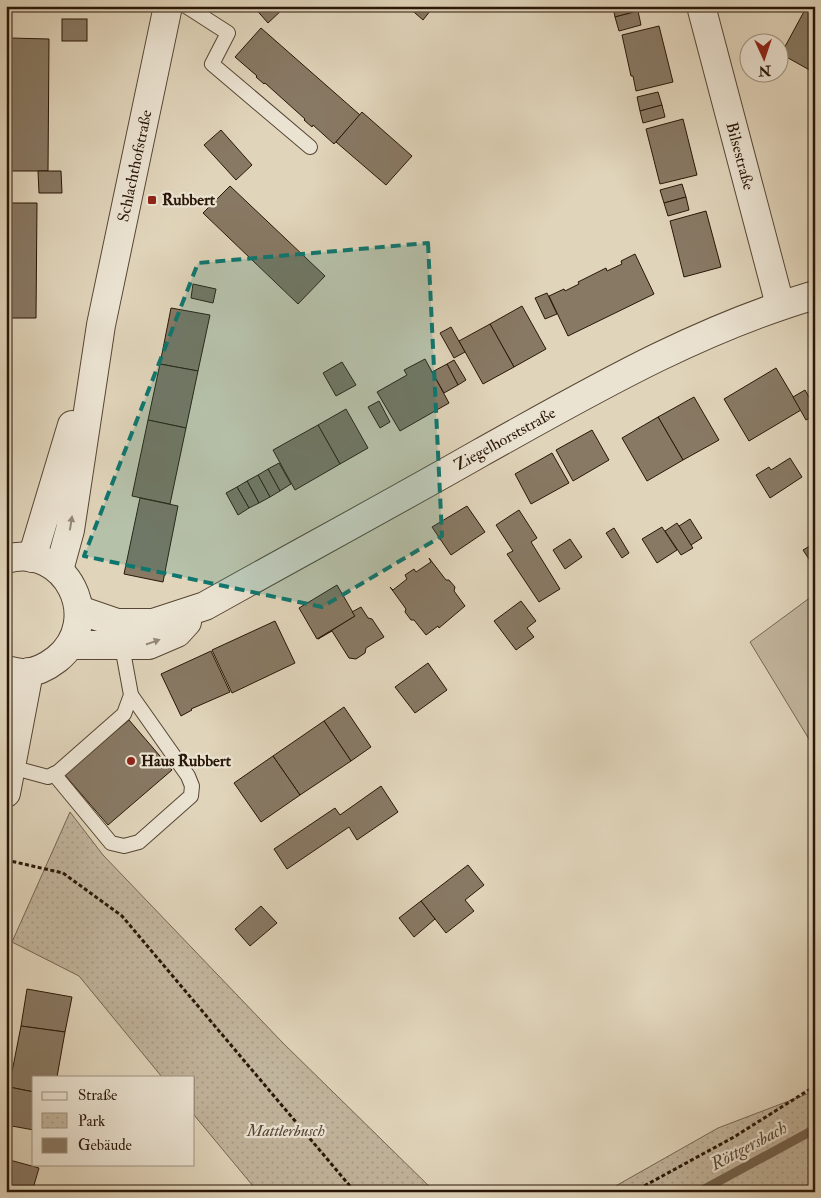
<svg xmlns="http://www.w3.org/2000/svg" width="821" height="1198" viewBox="0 0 821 1198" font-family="'IM FELL Double Pica',serif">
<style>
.green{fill:#c1b49c;stroke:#756652}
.park{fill:url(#park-dots);stroke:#756652}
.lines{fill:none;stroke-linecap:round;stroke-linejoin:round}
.stream{stroke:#72624e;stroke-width:9}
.building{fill:#887964;stroke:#291707}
.service-casing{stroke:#574634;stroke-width:16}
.minor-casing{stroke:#574634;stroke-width:30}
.tertiary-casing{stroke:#574634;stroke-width:30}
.path{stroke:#291707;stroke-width:3;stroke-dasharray:4 2.5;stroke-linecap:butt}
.service{stroke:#ebe3d2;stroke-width:14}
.minor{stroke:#ebe3d2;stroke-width:28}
.tertiary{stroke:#ebe3d2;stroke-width:28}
.oneway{fill:#948777}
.marked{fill:#0f766e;fill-opacity:0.2;stroke:#0f766e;stroke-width:4;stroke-dasharray:10 6;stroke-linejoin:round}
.poi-dot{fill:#8f2418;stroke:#ebe3d2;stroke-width:2}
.labels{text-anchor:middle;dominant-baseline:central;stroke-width:4.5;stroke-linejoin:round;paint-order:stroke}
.street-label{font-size:16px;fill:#291707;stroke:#ebe3d2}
.poi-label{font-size:16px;font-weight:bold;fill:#291707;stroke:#ebe3d2;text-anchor:start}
.park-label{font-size:16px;font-style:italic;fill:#574634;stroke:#ebe3d2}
.water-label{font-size:18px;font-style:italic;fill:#594936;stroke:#ebe3d2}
</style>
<defs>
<pattern id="park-dots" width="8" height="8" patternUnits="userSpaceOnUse" patternTransform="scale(1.25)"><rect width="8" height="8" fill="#c1b49c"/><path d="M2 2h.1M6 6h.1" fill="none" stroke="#a69a85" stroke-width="1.8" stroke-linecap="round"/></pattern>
</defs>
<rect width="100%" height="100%" fill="#e0d4ba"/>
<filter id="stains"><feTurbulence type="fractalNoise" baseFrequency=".004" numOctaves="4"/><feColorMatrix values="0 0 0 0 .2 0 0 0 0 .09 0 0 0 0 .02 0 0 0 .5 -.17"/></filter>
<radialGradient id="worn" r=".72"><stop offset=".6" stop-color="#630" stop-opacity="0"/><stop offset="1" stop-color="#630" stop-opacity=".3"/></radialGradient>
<path class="green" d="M 815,594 L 815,749 L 750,642 Z"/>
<g class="park">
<path d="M 70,812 L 103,855 L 283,1043 L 435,1192 L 258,1192 L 194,1115 L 194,1077 L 162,1077 L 79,976 L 12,942 Z"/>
<path d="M 815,1091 L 815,1192 L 605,1192 L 718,1128 Z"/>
</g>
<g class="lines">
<path class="stream" d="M 699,1192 L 815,1129"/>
</g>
<g class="building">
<path d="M 253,6 L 283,6 L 284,8 L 268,23 Z"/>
<path d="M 407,6 L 434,6 L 423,20 Z"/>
<path d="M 613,6 L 636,6 L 638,11 L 615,17 Z"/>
<path d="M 807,6 L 815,6 L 815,73 L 781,54 Z"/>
<path d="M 638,11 L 641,25 L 619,31 L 615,17 Z"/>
<rect x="62" y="19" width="25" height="22"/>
<path d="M 659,26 L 673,82 L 636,91 L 633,76 L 631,76 L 622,35 Z"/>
<path d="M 261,28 L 360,115 L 334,144 L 313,125 L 312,127 L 304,120 L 305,119 L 265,83 L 264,84 L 256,77 L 257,76 L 235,57 Z"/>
<path d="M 10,38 L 49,39 L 48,171 L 9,171 Z"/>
<path d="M 658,92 L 662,105 L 640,111 L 637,97 Z"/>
<path d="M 662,105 L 665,117 L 643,123 L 640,111 Z"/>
<path d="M 362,112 L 412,156 L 386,185 L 336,142 Z"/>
<path d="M 683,119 L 697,175 L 660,184 L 646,129 Z"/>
<path d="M 221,130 L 252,165 L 236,180 L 204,145 Z"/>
<path d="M 38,171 L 61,171 L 62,193 L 39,193 Z"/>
<path d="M 682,184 L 686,197 L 664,203 L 660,190 Z"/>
<path d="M 230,186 L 325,276 L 298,304 L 203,213 Z"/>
<path d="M 686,197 L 689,210 L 668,216 L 664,203 Z"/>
<path d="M 6,203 L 37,203 L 36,318 L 6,318 Z"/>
<path d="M 706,211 L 721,267 L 684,277 L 670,221 Z"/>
<path d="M 635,254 L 654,294 L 568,336 L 549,296 L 564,289 L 565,291 L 579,284 L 578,282 L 606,268 L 607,271 L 622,264 L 621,261 Z"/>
<path d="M 193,284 L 216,289 L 213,303 L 191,298 Z"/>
<path d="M 547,293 L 557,314 L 545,319 L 535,298 Z"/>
<path d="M 522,306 L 546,349 L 514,367 L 490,324 Z"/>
<path d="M 171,308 L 210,315 L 198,371 L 160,364 Z"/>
<path d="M 490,324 L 514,367 L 483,384 L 459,341 Z"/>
<path d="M 451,327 L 465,352 L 454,358 L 440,333 Z"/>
<path d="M 425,359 L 449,403 L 400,431 L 377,392 L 407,375 L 404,370 Z"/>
<path d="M 454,360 L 466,380 L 458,385 L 447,364 Z"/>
<path d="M 342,362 L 356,385 L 336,396 L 323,373 Z"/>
<path d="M 160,364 L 198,371 L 186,428 L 148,420 Z"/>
<path d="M 447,364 L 458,385 L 444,393 L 432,372 Z"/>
<path d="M 776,368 L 801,410 L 749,441 L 724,399 Z"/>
<path d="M 805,390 L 815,408 L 815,415 L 806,420 L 793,397 Z"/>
<path d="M 694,397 L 719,440 L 683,460 L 658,417 Z"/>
<path d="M 379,401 L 390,422 L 380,428 L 368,407 Z"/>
<path d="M 346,409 L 368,448 L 340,464 L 318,425 Z"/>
<path d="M 658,417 L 683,460 L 647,481 L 622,438 Z"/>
<path d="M 148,420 L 186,428 L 170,504 L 132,496 Z"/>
<path d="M 318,425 L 340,464 L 295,490 L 273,450 Z"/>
<path d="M 592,430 L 609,460 L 573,481 L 556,450 Z"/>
<path d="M 552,453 L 569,483 L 531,504 L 515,474 Z"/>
<path d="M 790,458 L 802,477 L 770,498 L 756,475 L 769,467 L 771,470 Z"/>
<path d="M 279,463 L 291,484 L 280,491 L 268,469 Z"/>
<path d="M 268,469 L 280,491 L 270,497 L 258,475 Z"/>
<path d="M 258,475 L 270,497 L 259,503 L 247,481 Z"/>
<path d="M 247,481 L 259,503 L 249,508 L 237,487 Z"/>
<path d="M 237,487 L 249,508 L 238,515 L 226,493 Z"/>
<path d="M 140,498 L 178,506 L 163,582 L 124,574 Z"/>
<path d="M 467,506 L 485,532 L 451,555 L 432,527 Z"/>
<path d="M 519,510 L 537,538 L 531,542 L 560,589 L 539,602 L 507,554 L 513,551 L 496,525 Z"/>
<path d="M 690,519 L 702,538 L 691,545 L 679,526 Z"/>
<path d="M 677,523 L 693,548 L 681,555 L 665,531 Z"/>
<path d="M 662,527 L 677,550 L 657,563 L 642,539 Z"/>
<path d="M 614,528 L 629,553 L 622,558 L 606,533 Z"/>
<path d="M 570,539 L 582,557 L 565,569 L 553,550 Z"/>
<path d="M 815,543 L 815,568 L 803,550 Z"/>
<path d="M 429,558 L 446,580 L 449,580 L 455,587 L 454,591 L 465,606 L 439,628 L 438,626 L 426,635 L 414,620 L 411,620 L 405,612 L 406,609 L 390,587 L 393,590 L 407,579 L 405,575 L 414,569 L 416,572 L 431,562 Z"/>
<path d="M 337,585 L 355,616 L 317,639 L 299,608 Z"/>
<path d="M 521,601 L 536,621 L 527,628 L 534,637 L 516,650 L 494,621 Z"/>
<path d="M 361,607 L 368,618 L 372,619 L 384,637 L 366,648 L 365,653 L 356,659 L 349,658 L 332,631 L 318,639 L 355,616 L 352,612 Z"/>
<path d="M 275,621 L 295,663 L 232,693 L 212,650 Z"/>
<path d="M 211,651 L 230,692 L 191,709 L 192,710 L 181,716 L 161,674 Z"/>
<path d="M 428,663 L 447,690 L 415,713 L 395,687 Z"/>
<path d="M 344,707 L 371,747 L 351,761 L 324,721 Z"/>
<path d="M 129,720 L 172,770 L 108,825 L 64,774 Z"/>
<path d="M 324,721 L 351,761 L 300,795 L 273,756 Z"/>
<path d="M 273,756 L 300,795 L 261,822 L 234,783 Z"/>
<path d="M 381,786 L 398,812 L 357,840 L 349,827 L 287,869 L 274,849 L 335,808 L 340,815 Z"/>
<path d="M 468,865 L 484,885 L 465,900 L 474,911 L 446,933 L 421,901 Z"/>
<path d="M 421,901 L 435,919 L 414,937 L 399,918 Z"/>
<path d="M 261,906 L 277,923 L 250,946 L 235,929 Z"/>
<path d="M 27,989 L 72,997 L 65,1032 L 21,1026 Z"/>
<path d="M 21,1026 L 65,1032 L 57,1077 L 34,1077 L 34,1092 L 9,1087 Z"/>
<path d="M 9,1087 L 34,1092 L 34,1130 L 6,1125 L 6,1103 Z"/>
<path d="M 6,1159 L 39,1168 L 32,1192 L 6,1192 Z"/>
</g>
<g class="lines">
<g class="service-casing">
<g id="service">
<path d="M 186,6 L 228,33 L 212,64 L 310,147"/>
<path d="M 11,767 L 48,777 L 58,772 L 124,714 L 131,695 L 122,646"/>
<path d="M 54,774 L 111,843 L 124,846 L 139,842 L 191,796 L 192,786 L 188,776 L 131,695"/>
</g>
</g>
<g class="minor-casing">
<path id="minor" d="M 701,6 L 780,305"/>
</g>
<g class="tertiary-casing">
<g id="tertiary">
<path d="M 32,558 L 72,425"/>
<path d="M 6,559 C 66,542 105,620 57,659 C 48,666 37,672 25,673 C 19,673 12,671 6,670"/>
<path d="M 59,570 L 70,530 L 101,325 L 168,6"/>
<path d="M 79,610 L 117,623 L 153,623 L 205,606 C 296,555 389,505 480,453 C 588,393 695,330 815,295"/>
<path d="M 70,645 L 149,645 L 177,633 L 187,622"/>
<path d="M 6,793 L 29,672"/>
</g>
</g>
<g class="path">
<path d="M 6,860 L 63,873 L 122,916 L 355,1192"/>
<path d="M 633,1192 L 734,1137 L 815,1086"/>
</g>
<use href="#service" class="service"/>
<use href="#minor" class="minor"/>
<use href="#tertiary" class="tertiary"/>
</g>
<defs><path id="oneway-solid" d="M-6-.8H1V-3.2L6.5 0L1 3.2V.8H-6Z" transform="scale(1.25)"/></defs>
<g class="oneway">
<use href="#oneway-solid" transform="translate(71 523) rotate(-81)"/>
<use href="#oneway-solid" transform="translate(153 642) rotate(-19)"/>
</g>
<path class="marked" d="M 428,243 L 442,536 L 322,607 L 84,556 L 198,263 Z"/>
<g class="poi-dot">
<rect x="147" y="195" width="10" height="10" rx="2.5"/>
<circle cx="131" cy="761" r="5"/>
</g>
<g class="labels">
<g class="street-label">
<text transform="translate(740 156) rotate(75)">Bilsestraße</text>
<text transform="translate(135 166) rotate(-78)">Schlachthofstraße</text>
<text transform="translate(505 439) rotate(-29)">Ziegelhorststraße</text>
</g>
<g class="poi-label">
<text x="162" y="200">Rubbert</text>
<text x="141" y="761">Haus Rubbert</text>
</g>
<g class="park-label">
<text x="286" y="1131">Mattlerbusch</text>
</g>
<g class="water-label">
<text transform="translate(749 1146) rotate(-28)">Röttgersbach</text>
</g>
</g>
<rect width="821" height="1198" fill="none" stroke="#e0d4ba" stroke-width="25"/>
<rect x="8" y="8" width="806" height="1183" fill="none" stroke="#291707" stroke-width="2.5"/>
<rect x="12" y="12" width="796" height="1173" fill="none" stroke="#291707"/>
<rect x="32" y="1076" width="162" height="90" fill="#ebe3d2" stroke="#9d9181"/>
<rect x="42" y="1092" width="25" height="8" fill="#ebe3d2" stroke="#9d9181"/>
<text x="78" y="1100" font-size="15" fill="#291707">Straße</text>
<rect x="42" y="1113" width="25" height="15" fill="url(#park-dots)" stroke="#9d9181"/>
<text x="78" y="1126" font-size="15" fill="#291707">Park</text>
<rect x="42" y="1138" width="25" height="15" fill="#887964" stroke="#9d9181"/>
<text x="78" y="1150" font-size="15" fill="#291707">Gebäude</text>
<g transform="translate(764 58) rotate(177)"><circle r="24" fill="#ebe3d2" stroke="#9d9181"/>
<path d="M0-4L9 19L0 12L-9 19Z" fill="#8f2418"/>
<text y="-8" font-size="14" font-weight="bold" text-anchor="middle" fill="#291707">N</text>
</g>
<rect width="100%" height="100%" filter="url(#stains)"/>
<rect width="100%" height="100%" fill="url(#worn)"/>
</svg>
